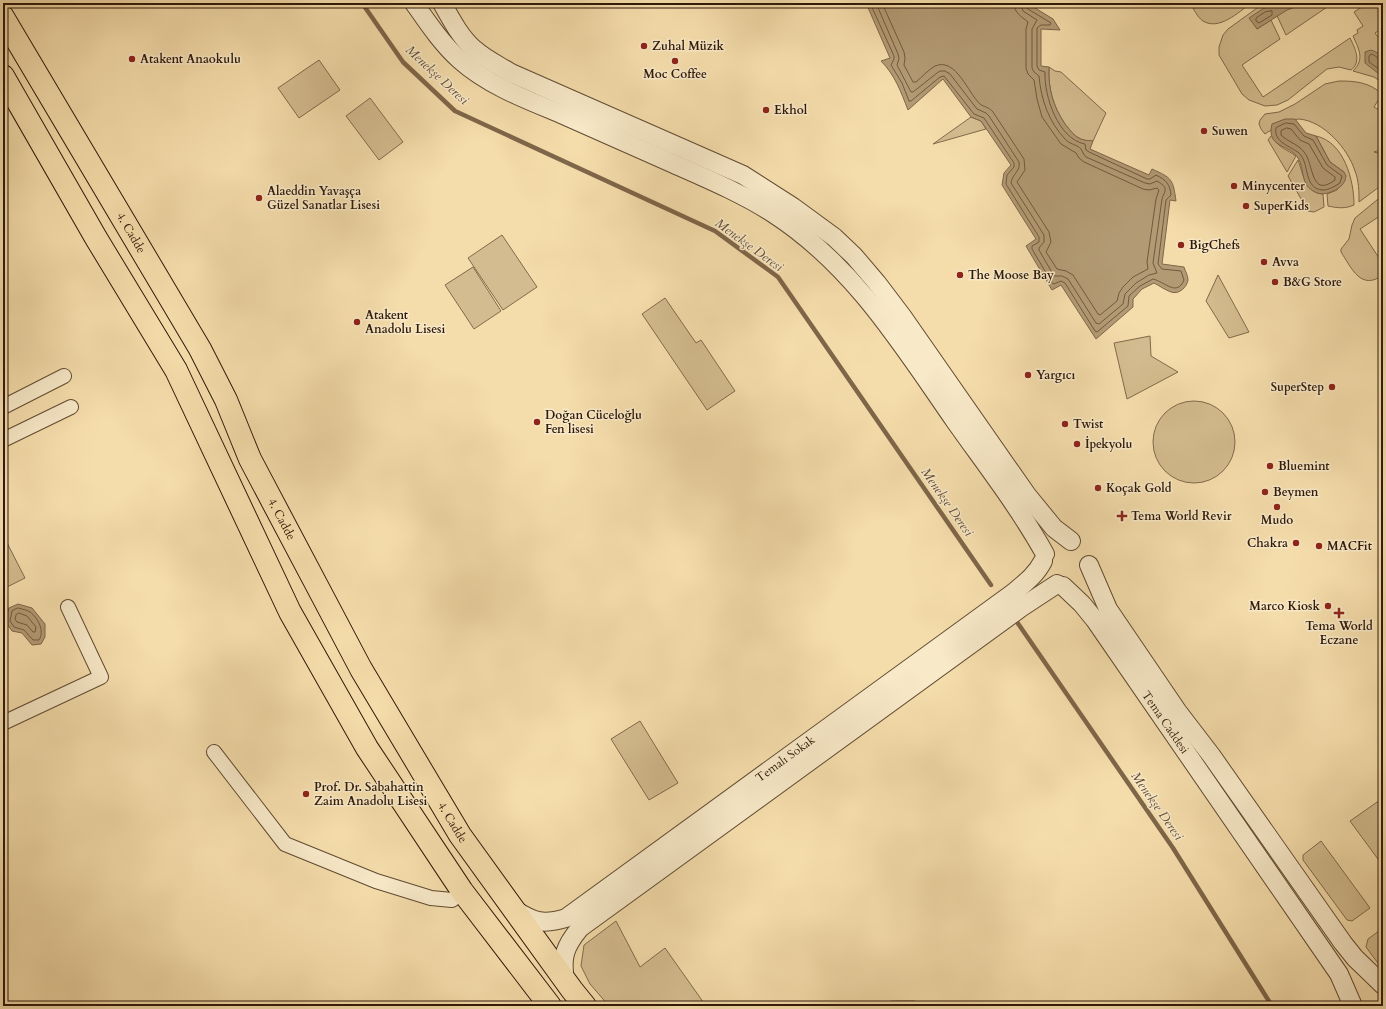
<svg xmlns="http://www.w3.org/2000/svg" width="1386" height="1009" viewBox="0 0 1386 1009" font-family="Cardo,serif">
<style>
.green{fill:#d3bc8f;stroke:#816a4c}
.water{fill:#b29a74;stroke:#7e6649}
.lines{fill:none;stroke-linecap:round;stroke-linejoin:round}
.shore{stroke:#705a3e;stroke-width:1}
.stream{stroke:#7e6649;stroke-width:4.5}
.minor-casing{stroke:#604a32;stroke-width:16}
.tertiary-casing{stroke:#604a32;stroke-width:20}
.primary-casing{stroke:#2f1909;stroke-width:24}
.minor{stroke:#f8e9c8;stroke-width:14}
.tertiary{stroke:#f8e9c8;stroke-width:18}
.primary{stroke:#f5ddab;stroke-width:22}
.poi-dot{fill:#8f2418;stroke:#f8e9c8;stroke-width:1.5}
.labels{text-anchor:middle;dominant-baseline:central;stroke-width:3;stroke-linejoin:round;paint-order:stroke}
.poi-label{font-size:12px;font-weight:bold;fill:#2f1909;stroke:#f8e9c8;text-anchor:start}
.street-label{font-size:12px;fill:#2f1909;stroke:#f8e9c8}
.water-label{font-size:13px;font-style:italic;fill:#634d34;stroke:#f8e9c8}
</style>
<rect width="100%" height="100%" fill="#f5ddab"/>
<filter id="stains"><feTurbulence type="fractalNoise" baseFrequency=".005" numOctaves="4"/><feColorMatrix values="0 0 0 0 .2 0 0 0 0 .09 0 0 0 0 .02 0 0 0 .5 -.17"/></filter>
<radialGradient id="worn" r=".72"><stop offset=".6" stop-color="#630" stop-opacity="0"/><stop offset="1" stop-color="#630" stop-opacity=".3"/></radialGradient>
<g class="green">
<path d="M 1190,3 L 1251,3 C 1239,12 1219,31 1203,21 C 1197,17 1194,9 1190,3 Z"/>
<path d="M 1264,3 L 1266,8 L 1264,8 L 1257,29 L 1271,20 L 1280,39 L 1242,65 L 1263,97 L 1350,38 C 1355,48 1362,62 1351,70 L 1339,67 L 1327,69 L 1288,100 L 1277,105 L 1265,106 L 1249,100 L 1242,94 L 1219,55 L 1219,47 L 1223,35 L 1228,29 Z"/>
<path d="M 1271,3 L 1282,5 L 1286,3 L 1333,3 L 1286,35 Z"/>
<path d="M 1368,3 L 1383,3 L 1383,28 L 1375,33 L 1383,44 L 1383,83 L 1374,77 L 1353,71 C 1365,59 1359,50 1353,36 L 1358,33 L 1357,30 L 1363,26 L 1354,12 Z"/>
<path d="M 319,60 L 340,90 L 299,118 L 278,88 Z"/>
<path d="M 1049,67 L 1055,71 L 1061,72 L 1106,113 L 1093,141 C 1090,140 1086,141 1084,140 C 1075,138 1070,130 1065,124 C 1053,106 1048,89 1049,67 Z"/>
<path d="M 1339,81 C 1355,81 1369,82 1382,94 L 1374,107 L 1383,112 L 1383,149 L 1374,152 L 1378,153 L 1383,151 L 1383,184 L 1359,202 C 1359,192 1359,181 1355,171 C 1348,149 1324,121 1299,119 C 1292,119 1270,130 1265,134 L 1261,129 L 1259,124 L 1260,120 L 1265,114 L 1279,112 L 1295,104 L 1325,84 Z"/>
<path d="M 370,98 L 403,142 L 379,160 L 346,116 Z"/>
<path d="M 971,117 L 981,121 L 986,129 L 933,144 Z"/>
<path d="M 1272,135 C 1275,146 1288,150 1296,156 L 1287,172 L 1268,140 L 1271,136 Z"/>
<path d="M 1316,136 C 1344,142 1354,180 1354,205 C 1345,209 1337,208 1328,206 L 1327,194 L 1337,190 L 1344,172 L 1330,162 Z"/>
<path d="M 1298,160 C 1303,173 1305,193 1323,194 L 1324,207 L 1314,212 L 1308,211 L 1288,176 Z"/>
<path d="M 1383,195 L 1383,214 L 1360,229 L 1381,261 L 1383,260 L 1383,275 C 1361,291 1352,269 1341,252 L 1341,249 L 1349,239 L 1352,225 L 1355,218 Z"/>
<path d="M 502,235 L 537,287 L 503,310 L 468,258 Z"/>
<path d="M 473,267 L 501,311 L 474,329 L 445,285 Z"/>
<path d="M 1218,275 L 1249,332 L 1229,338 L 1206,301 Z"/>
<path d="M 665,298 L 696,343 L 701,340 L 735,391 L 707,410 L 642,314 Z"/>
<path d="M 1150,336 L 1151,356 L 1178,372 L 1127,399 L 1114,343 Z"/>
<circle cx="1194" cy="442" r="41"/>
<path d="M 3,535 L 25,578 L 3,589 Z"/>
<path d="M 640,721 L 678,783 L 649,800 L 611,739 Z"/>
<path d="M 1383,798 L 1383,866 L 1350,821 Z"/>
<path d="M 1321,841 L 1370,908 L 1352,921 L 1347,920 L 1303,860 L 1303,855 Z"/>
<path d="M 616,921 L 640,967 L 665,948 L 706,1006 L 609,1006 L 590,984 L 581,966 L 584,945 Z"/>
<path d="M 1383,928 L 1383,970 L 1366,947 L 1368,939 Z"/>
<path d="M 892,1001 L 914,1001 L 933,1006 L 875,1006 Z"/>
</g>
<g class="water">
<path d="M 866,3 L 1027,3 L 1053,19 L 1060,30 L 1041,29 L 1041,66 L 1049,67 C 1048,89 1053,106 1065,124 C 1070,130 1075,138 1084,140 C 1086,141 1090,140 1093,141 L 1090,149 L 1149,175 L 1152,169 C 1172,178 1173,179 1176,201 L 1170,200 L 1162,264 L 1184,267 C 1185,271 1188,275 1188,280 C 1187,287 1179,295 1171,292 C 1165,290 1160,286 1154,283 L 1142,289 L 1133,299 L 1133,307 L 1096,339 L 1061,285 L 1052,290 L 1026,246 L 1036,239 L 1002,185 L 1004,173 L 1011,165 L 981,121 L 971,117 L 943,79 L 908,110 C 901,92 895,75 881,61 L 890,58 Z"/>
<path d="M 1289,3 L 1306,3 L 1287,10 L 1257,29 L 1249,18 L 1264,8 L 1282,6 Z"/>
<path d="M 1371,50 C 1386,55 1383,63 1383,77 L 1365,63 L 1365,52 Z"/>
<path d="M 1285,119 L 1295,119 L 1306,133 L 1316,136 L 1330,162 L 1344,172 L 1346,176 C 1345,184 1340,188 1333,191 C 1327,194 1321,195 1315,192 C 1300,185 1305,170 1298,158 C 1289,144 1266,148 1272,124 Z"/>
<path d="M 18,604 L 32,608 L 45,624 L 45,637 L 41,644 L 32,645 L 22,633 L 12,631 L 5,621 L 9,608 Z"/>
</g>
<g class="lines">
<g class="shore">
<path d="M 870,3 L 894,56 L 894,59 L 891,65 L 902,83 L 909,101 L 911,101 L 940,77 L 944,76 L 974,114 L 984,118 L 1014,163 L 1014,167 L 1007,175 L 1006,184 L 1039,237 L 1039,242 L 1032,246 L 1032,249 L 1052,283 L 1054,284 L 1061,281 L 1065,283 L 1095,331 L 1097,332 L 1128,306 L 1129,296 L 1140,286 L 1153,279 C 1165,282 1177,297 1184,280 L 1181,271 L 1162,269 L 1158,264 L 1166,200 L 1171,195 C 1170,184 1166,180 1156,175 L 1150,179 L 1147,179 L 1089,152 L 1086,150 L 1085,144 C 1058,139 1044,96 1045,72 L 1039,70 L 1037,66 L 1037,28 L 1041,25 L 1050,25 L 1051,23 L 1028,9 L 1025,6 L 1025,3"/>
<path d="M 876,3 L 898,54 L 899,59 L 897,65 L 911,92 L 913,92 L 937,73 L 940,71 L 945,71 L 950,74 L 977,109 L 986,113 L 989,116 L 1019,162 C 1021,171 1012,174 1011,183 L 1044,235 L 1044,242 L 1039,248 L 1039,250 L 1054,276 L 1062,276 L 1068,279 L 1096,323 L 1099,324 L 1123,304 L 1125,294 L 1136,283 L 1149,275 L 1157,273 L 1153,263 L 1162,199 C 1165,190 1169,188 1157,181 L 1150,184 L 1145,183 L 1086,157 C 1083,154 1083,152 1081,149 C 1078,145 1069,144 1065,139 C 1049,122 1041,100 1039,76 L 1034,72 L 1032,68 L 1032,29 L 1037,20 L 1023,11 L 1020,3"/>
<path d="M 882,3 L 904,52 L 905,58 L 904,65 L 913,82 L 916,82 C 922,77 928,70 935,66 C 956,57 968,93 980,104 C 984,107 989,107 993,112 L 1024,159 L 1025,170 L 1017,182 L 1049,232 L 1051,242 L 1046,252 L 1057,269 L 1066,271 L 1073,275 L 1098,314 L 1100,315 L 1117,301 L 1119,293 L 1123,287 L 1133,277 L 1148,269 L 1147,262 L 1156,199 L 1159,190 L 1157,188 L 1149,190 L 1143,189 L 1084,162 L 1079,158 L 1076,153 L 1061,144 L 1042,117 L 1037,99 L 1034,80 L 1028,74 L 1026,68 L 1026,29 L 1028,22 C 1021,16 1014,13 1014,3"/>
<path d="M 1272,11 L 1272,15 L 1259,23 L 1256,21 L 1256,18 L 1265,12 Z"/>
<path d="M 1383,60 C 1378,60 1376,55 1371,54 L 1369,56 L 1369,62 L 1383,72"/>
<path d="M 1286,123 L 1294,124 L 1304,136 L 1313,140 L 1327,165 L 1342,176 L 1340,183 C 1335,186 1329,190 1323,190 C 1303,189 1310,163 1299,153 C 1290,146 1273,142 1276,128 Z"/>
<path d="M 1287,128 L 1291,129 L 1300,140 L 1309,144 L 1323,168 L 1335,177 L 1335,180 C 1310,199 1314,163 1304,152 C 1298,144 1288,142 1281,135 L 1281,131 Z"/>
<path d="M 18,608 C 22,609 27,610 30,612 C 38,618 45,631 39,640 L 33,640 L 24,630 L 14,627 L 10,621 L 12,611 Z"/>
<path d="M 19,613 L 27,616 L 36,627 L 35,632 L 33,632 L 27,625 L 17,622 L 15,619 L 16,615 Z"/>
</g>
<g class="stream">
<path d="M 362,3 L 403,62 L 455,111 L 715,231 L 778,277 L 991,585"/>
<path d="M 1017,622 L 1173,848 L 1272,1006"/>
</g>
<g class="minor-casing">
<g id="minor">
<path d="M 3,407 L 64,376"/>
<path d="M 3,440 L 71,407"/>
<path d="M 3,723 L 101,677 L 68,607"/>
<path d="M 214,752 L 285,844 L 376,881 L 431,898 L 452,900 L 462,891"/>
</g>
</g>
<g class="tertiary-casing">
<g id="tertiary">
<path d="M 414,3 C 428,23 442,44 460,60 C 488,85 525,99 559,113 C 597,130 635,147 674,164 C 708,179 743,194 774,214 C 854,266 902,345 955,421 C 986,465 1019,507 1045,554"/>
<path d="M 442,3 C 451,19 460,37 474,49 C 485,59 498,65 511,73 L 743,175 L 793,207 L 834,237 L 854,256 L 877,283 L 902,316 L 1027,495 L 1054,528 L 1071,541"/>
<path d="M 1089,565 L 1108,609 L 1178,712 L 1211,755 L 1343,943 L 1355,958 L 1383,985"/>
<path id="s1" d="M 1063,586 L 1082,604 L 1095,620 L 1339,974 L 1353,1006"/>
<path id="s2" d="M 515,910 C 534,922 543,925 566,918 L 1013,593 C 1025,583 1036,575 1043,561"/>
<path d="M 565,980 C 561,957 565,946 580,928 L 1022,607 L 1057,584"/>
</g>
</g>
<g class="primary-casing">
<g id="primary">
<path id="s3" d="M 3,17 L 200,349 L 226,400 L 250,459 L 361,669 L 460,835 L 572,990 L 585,1006"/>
<path d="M 3,76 L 96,238 L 176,370 L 290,612 L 367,748 L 462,891 L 550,1006"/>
</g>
</g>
<use href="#minor" class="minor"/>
<use href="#tertiary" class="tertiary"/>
<use href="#primary" class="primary"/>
</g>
<g class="poi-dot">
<circle cx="644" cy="46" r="4"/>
<circle cx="132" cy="59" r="4"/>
<circle cx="675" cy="61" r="4"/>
<circle cx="766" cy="110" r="4"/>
<circle cx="1204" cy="131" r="4"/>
<circle cx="1234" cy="186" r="4"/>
<circle cx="259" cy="198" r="4"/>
<circle cx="1246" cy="206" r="4"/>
<circle cx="1181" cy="245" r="4"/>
<circle cx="1264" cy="262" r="4"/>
<circle cx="960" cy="275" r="4"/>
<circle cx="1275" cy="282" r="4"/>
<circle cx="357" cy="322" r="4"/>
<circle cx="1028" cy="375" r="4"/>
<circle cx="1332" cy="387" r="4"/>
<circle cx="537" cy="422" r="4"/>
<circle cx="1065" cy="424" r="4"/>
<circle cx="1077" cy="444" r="4"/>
<circle cx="1270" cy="466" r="4"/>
<circle cx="1098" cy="488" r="4"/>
<circle cx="1265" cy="492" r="4"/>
<circle cx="1277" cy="507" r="4"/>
<path d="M1120 510h4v4h4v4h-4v4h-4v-4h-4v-4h4z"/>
<circle cx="1296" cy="543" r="4"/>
<circle cx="1319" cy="546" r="4"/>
<circle cx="1328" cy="606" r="4"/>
<path d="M1337 607h4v4h4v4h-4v4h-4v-4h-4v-4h4z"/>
<circle cx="306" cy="794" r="4"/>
</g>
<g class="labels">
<g class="poi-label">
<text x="652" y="46">Zuhal Müzik</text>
<text x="140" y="59">Atakent Anaokulu</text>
<text x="675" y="74" text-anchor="middle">Moc Coffee</text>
<text x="774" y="110">Ekhol</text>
<text x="1212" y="131">Suwen</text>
<text x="1242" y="186">Minycenter</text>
<text x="267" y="191">Alaeddin Yavaşça<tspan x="267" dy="14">Güzel Sanatlar Lisesi</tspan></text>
<text x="1254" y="206">SuperKids</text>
<text x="1189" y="245">BigChefs</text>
<text x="1272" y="262">Avva</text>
<text x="968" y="275">The Moose Bay</text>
<text x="1283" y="282">B&amp;G Store</text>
<text x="365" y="315">Atakent<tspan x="365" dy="14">Anadolu Lisesi</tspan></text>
<text x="1036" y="375">Yargıcı</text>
<text x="1324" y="387" text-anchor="end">SuperStep</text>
<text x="545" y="415">Doğan Cüceloğlu<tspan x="545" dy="14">Fen lisesi</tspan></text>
<text x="1073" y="424">Twist</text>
<text x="1085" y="444">İpekyolu</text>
<text x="1278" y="466">Bluemint</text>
<text x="1106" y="488">Koçak Gold</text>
<text x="1273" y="492">Beymen</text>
<text x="1131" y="516">Tema World Revir</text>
<text x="1277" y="520" text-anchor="middle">Mudo</text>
<text x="1288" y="543" text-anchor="end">Chakra</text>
<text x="1327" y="546">MACFit</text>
<text x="1320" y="606" text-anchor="end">Marco Kiosk</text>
<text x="1339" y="626" text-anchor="middle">Tema World<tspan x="1339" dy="14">Eczane</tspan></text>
<text x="314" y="787">Prof. Dr. Sabahattin<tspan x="314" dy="14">Zaim Anadolu Lisesi</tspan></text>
</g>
<g class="street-label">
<text stroke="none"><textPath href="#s3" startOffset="251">4. Cadde</textPath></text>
<text stroke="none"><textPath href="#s3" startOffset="575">4. Cadde</textPath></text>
<text stroke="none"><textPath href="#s1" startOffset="171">Tema Caddesi</textPath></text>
<text stroke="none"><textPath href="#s2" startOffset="325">Temalı Sokak</textPath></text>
<text stroke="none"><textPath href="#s3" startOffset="923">4. Cadde</textPath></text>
</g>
<g class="water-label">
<text transform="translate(437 75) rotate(43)">Menekşe Deresi</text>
<text transform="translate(749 245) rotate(36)">Menekşe Deresi</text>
<text transform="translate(947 502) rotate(55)">Menekşe Deresi</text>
<text transform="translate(1157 806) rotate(55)">Menekşe Deresi</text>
</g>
</g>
<rect width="1386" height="1009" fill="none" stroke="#f5ddab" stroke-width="16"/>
<rect x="4" y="4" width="1378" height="1001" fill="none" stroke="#2f1909" stroke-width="2"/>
<rect x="8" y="8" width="1370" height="993" fill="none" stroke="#2f1909"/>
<rect width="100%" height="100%" filter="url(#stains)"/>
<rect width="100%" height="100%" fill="url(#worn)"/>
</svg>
